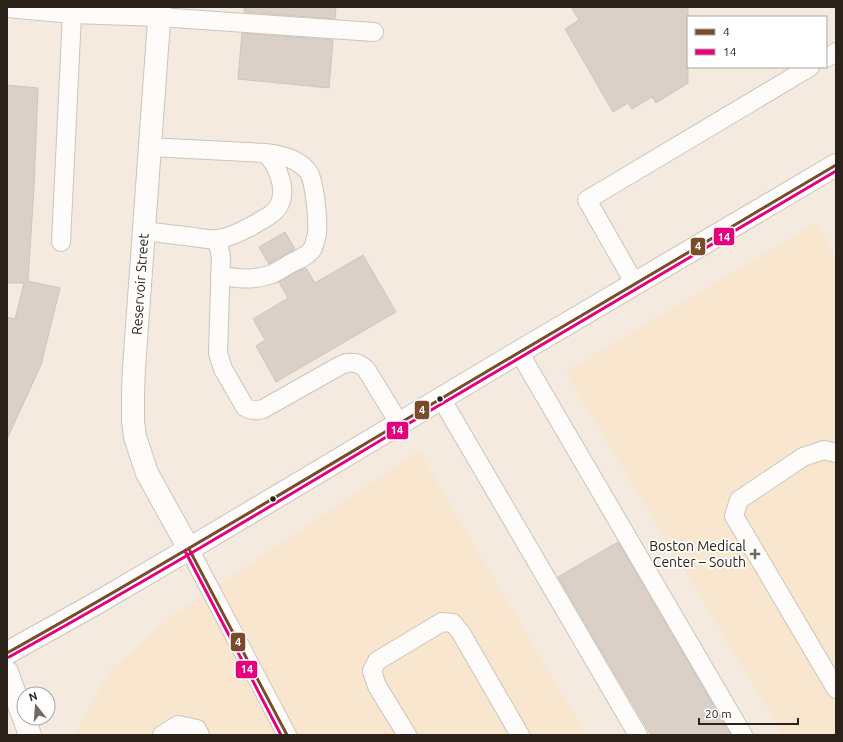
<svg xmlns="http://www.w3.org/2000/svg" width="843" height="742" viewBox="0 0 843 742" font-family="Ubuntu,sans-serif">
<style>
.built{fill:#f9e6ce}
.building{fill:#dbd0c8;stroke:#cfc5bd}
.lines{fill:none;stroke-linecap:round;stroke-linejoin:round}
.service-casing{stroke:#ccc4ba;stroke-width:20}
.minor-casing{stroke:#ccc4ba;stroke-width:24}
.tertiary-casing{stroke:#ccc4ba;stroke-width:24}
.secondary-casing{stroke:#ccc4ba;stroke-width:24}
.service{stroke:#fdfcfa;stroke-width:18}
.minor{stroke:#fdfcfa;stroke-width:22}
.tertiary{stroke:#fdfcfa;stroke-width:22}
.secondary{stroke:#fdfcfa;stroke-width:22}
.bus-1-casing{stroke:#fff;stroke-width:6}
.bus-2-casing{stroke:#fff;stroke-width:6}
.bus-1{stroke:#7a4b2a;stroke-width:3}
.bus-2{stroke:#e5007d;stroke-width:3}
.bus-dot{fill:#2b2319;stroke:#fff;stroke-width:1.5}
.poi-dot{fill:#71695e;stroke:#fff;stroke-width:1.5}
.labels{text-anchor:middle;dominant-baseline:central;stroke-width:3.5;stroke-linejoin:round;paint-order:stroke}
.street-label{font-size:14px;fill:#2b2319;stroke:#fff}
.poi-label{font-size:14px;fill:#2b2319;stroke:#fff;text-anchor:end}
.line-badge{stroke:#fff;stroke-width:1.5}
.badge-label{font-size:11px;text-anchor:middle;font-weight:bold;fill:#fff}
</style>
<rect width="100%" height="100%" fill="#f4eadf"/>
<g class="built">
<path d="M 816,223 L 836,257 L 836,735 L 783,735 L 565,372 Z"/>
<path d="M 419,451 L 586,735 L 75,735 L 109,672 L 168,619 Z"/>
</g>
<g class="building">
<path d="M 244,7 L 336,7 L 335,19 L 244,12 Z"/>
<path d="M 571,7 L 688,7 L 688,83 L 656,103 L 652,97 L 632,109 L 628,103 L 613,112 L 565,29 L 579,20 Z"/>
<path d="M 242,33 L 333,40 L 329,88 L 238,79 Z"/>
<path d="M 7,85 L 38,88 L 34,188 L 28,281 L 60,288 L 41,365 L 7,439 L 7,317 L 15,319 L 24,283 L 7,283 Z"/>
<path d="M 285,232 L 295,249 L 269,264 L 259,247 Z"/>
<path d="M 363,255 L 396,312 L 276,382 L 256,346 L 265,340 L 253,319 L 288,298 L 279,282 L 298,271 L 306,268 L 315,283 Z"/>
<path d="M 618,542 L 731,735 L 651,735 L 594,639 L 558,577 Z"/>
</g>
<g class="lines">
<g class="service-casing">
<g id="service">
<path d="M 7,8 L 72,14 L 159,17 L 374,32"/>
<path d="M 826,58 L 836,52"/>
<path d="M 149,147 L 265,153 C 281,155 296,158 307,170 C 315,178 318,221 317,233 C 316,238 315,243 313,248 C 309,255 300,259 293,262 C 286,266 279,271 272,274 C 256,280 236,279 220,275"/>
<path d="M 144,231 C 160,233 177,235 193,237 C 201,238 210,240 218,239 C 230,238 241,231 252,226 C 259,221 269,217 275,211 C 290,195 279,166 265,153"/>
<path d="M 217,239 L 221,257 L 218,353 L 223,369 L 245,407 C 251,411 256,411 263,409 L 341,365 C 349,361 359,362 366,369 L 399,423"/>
<path d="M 61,242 L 72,14"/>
<path d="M 635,284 L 587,200 L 810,67"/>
<path d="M 519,352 L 743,735"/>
<path d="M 441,398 L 638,735"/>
<path d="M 836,453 L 824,450 L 803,457 L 739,500 L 734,516 L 836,689"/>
<path d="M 189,549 L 287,735"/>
<path d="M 162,735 L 178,725 L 197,729 L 200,735"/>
<path d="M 407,735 L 377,686 L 372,671 L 377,661 L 442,622 L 453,623 L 461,633 L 520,735"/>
</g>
</g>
<g class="minor-casing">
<path id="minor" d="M 7,672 L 30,735"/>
</g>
<g class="tertiary-casing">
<path id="tertiary" d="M 160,7 L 134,368 L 133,392 L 133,421 L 135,437 L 147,473 L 189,549"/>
</g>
<g class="secondary-casing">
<path id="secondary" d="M 7,653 L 95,604 L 189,549 L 519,352 L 836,165"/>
</g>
<use href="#service" class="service"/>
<use href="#minor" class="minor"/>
<use href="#tertiary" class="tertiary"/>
<use href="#secondary" class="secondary"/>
<g class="bus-1-casing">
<g id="bus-1">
<path d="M 189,549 L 287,735"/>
<path d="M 7,653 C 152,572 294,486 437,401 C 569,322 703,244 836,165"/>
</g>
</g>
<g class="bus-2-casing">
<g id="bus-2">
<path d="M 185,551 L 281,735"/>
<path d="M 9,657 C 154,577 296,491 438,406 C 570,327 703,249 836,171"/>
</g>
</g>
<use href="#bus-1" class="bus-1"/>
<use href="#bus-2" class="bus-2"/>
</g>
<g class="bus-dot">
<circle cx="440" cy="399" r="3.5"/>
<circle cx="273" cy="499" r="3.5"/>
</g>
<path class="poi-dot" d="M753 548h4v4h4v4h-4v4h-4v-4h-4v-4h4z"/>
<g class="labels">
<g class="street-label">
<text transform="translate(140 284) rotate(-86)">Reservoir Street</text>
</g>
<g class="poi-label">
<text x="746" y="546">Boston Medical<tspan x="746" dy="16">Center – South</tspan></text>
</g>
</g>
<g class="line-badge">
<rect x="713" y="227" width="22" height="19" rx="4" fill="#e5007d"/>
<rect x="690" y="237" width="16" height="19" rx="4" fill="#7a4b2a"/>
<rect x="414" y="400" width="16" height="20" rx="4" fill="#7a4b2a"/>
<rect x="386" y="421" width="23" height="19" rx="4" fill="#e5007d"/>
<rect x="230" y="632" width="16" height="20" rx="4" fill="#7a4b2a"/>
<rect x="235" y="660" width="23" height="19" rx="4" fill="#e5007d"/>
</g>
<g class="badge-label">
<text x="724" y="241">14</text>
<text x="698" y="250">4</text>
<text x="422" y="414">4</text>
<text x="397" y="434">14</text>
<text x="238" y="646">4</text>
<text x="247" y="673">14</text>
</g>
<rect width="843" height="742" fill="none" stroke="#2b2319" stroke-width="16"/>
<rect x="687" y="16" width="140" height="52" fill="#ffffff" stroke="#aaa7a3"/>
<rect x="695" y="29" width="20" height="6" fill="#7a4b2a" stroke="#aaa7a3"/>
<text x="723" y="36" font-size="12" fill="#2b2319">4</text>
<rect x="695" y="49" width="20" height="6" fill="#e5007d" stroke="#aaa7a3"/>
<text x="723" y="56" font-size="12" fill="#2b2319">14</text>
<g transform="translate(36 706) rotate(343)"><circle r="19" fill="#ffffff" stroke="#aaa7a3"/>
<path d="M0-3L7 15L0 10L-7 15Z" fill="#71695e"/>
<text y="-6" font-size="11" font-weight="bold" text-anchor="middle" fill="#2b2319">N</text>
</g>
<path d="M699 718v6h99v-6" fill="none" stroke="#2b2319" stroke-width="2"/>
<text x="705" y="718" font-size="12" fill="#2b2319" stroke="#ffffff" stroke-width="3" paint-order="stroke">20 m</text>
</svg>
